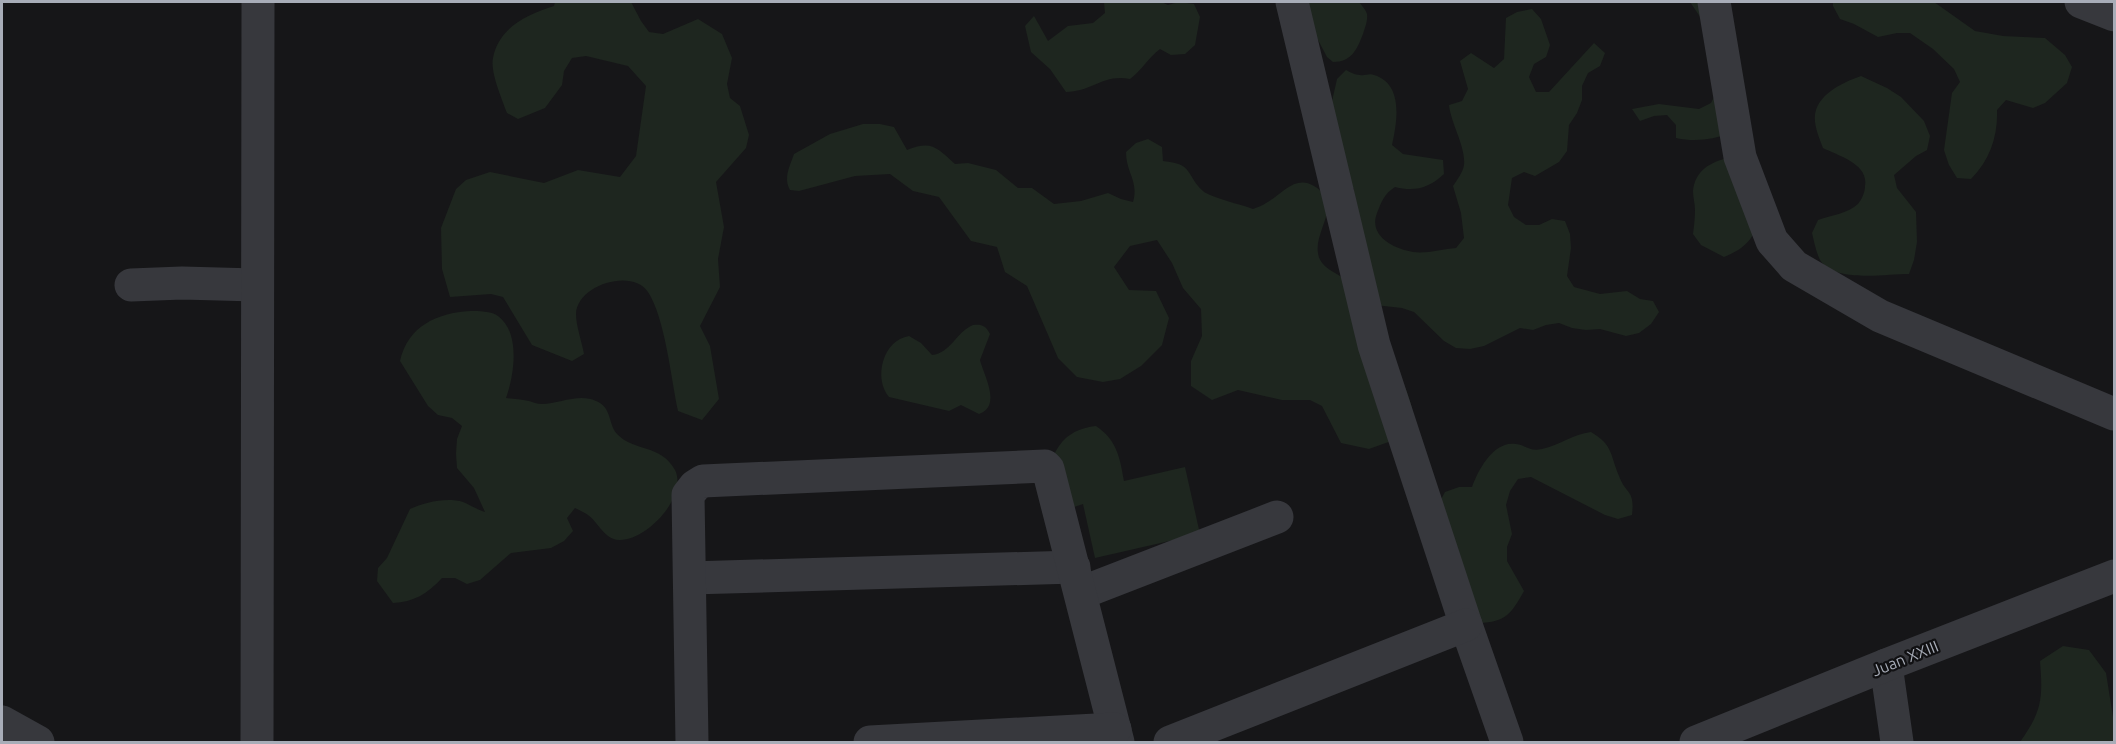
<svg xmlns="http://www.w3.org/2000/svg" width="2116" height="744" viewBox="0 0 2116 744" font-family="Ubuntu,sans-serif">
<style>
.green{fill:#1e261f}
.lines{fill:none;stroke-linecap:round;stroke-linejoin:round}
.minor{stroke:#37383d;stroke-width:33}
.labels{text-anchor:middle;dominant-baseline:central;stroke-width:4.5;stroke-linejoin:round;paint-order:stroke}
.street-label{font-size:16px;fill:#a8adb8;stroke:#111113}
</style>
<rect width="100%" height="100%" fill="#161618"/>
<g class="green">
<path d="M 555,2 L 631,2 L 641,21 L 649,32 L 663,34 L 698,19 L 722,34 L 732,58 L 727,84 L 730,98 L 740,106 L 749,135 L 746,148 L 716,182 L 724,227 L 718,259 L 720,287 L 700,326 L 710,346 L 719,399 L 702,420 L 678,411 C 671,378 665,318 648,292 C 632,268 577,285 576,314 C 576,326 582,342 584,354 L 572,361 L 532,345 L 503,297 L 491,294 L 450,297 L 442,269 L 441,228 L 456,189 L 466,180 L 490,172 L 544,183 L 578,170 L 620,177 L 636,156 L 646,86 L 628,66 L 586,56 L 572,58 L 564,71 L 562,85 L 545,108 L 518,119 L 507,113 C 502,99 490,72 493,58 C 499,27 528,14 554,6 Z"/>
<path d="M 1104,2 L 1161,2 L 1168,5 L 1179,2 L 1194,4 L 1200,17 L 1195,45 L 1185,54 L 1171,55 L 1160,49 C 1148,58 1142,70 1130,79 C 1102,74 1092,92 1066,92 L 1050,69 L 1031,52 L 1025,26 L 1034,16 L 1048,41 L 1068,26 L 1093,23 L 1105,13 Z"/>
<path d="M 1298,2 L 1359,2 C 1362,6 1366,10 1367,14 C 1368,21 1365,27 1363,34 C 1357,49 1352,62 1333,62 L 1327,57 Z"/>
<path d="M 1690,2 L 1713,2 L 1730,133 C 1713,140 1694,142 1676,138 L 1676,125 L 1667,115 L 1654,116 L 1640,121 L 1632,109 L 1659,104 L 1699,109 L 1711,103 L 1717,91 L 1705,24 Z"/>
<path d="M 1833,2 L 1934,2 L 1975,31 L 2003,36 L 2045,38 L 2065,55 L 2072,67 L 2067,83 L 2045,103 L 2033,108 L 2006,100 L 1997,110 C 1998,136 1990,160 1971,179 L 1957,178 L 1949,165 L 1944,150 L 1952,93 L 1960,82 L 1954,69 L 1933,49 L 1910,33 L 1897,33 L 1878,37 L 1854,24 L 1840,19 L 1833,6 Z"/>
<path d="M 1532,9 L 1541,19 L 1550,45 L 1546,57 L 1534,64 L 1529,77 L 1536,92 L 1549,92 L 1594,43 L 1605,53 L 1600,66 L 1588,73 L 1582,86 L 1582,100 L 1577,113 L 1569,125 L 1567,151 L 1559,162 L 1535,176 L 1524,172 L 1512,178 L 1508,205 L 1514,217 L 1526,225 L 1539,225 L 1552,219 L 1565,221 L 1570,234 L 1571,248 L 1567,276 L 1574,287 L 1600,294 L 1627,291 L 1640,299 L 1653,301 L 1659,312 L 1651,324 L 1639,333 L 1626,336 L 1600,329 L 1586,330 L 1572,328 L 1559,323 L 1546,325 L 1533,330 L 1520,328 L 1484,346 L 1470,349 L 1456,348 L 1444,341 L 1414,312 L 1402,308 L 1375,305 L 1351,216 L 1354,189 L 1329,158 L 1328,119 L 1337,79 L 1346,70 C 1350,72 1355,75 1360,75 C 1365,76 1369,73 1374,75 C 1404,84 1397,122 1392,145 L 1403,154 L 1443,160 L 1444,174 C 1429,188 1415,192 1395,187 C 1384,194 1382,201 1377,213 C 1368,236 1394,249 1413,252 C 1426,254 1443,249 1456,248 L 1464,238 L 1461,213 L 1453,186 C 1457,180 1463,172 1464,165 C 1466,147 1451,124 1449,105 L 1462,101 L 1468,89 L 1460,61 L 1471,53 L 1494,68 L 1504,59 L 1506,18 L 1517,12 Z"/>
<path d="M 1861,76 L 1887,88 L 1901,97 L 1924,121 L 1930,136 L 1927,150 L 1916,156 L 1894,175 L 1897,188 L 1916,212 L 1917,242 L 1914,260 L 1909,274 C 1884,274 1835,283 1820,260 C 1816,252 1814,241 1812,233 L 1818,220 C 1829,216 1849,213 1858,204 C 1862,199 1865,192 1865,186 C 1869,164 1839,156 1823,148 C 1819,137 1812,122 1816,110 C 1822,92 1844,82 1861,76 Z"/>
<path d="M 863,124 L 880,124 L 894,127 L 907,150 C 932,140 937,148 955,164 L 968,163 L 996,170 L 1018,188 L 1032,188 L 1054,204 L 1081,201 L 1108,193 L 1121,199 L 1133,202 C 1139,181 1126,173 1126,152 L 1136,143 L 1148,139 L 1162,147 L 1163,161 C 1194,164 1185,174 1203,191 C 1209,197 1243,205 1253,209 C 1257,207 1262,206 1266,203 C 1281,195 1295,174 1314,186 C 1344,204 1314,230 1318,253 C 1320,270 1341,273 1350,284 C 1357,293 1362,307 1367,317 C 1382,344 1405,378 1412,408 C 1414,418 1412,425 1408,435 L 1369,449 L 1341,443 L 1322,406 L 1310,400 L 1282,400 L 1238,390 L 1212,400 L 1191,386 L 1191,361 L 1202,336 L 1201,309 L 1183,288 L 1172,263 L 1157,240 L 1130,246 L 1114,267 L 1129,290 L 1156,291 L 1169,318 L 1162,345 L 1141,366 L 1120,379 L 1103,382 L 1077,377 L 1058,358 L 1027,286 L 1005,272 L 997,247 L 971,241 L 939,197 L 913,191 L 890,174 L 855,176 L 799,191 L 790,190 C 783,178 790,166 794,154 L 830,134 Z"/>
<path d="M 1728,158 L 1755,232 C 1747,245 1739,251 1724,257 L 1701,245 L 1693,234 C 1694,226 1695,218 1695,210 C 1695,204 1693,197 1693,191 C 1695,171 1710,162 1728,158 Z"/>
<path d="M 470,311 C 479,311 491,311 498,316 C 521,333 514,376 506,398 C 513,399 521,399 529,401 C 533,402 537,404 542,404 C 559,404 579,393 596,401 C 612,407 608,424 617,434 C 634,452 661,444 675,470 C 688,496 647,541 619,540 C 604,539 598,522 588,515 C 584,512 579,510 575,508 L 567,518 L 573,531 L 564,541 L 551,548 L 511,553 L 480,580 L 467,584 L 455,578 L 442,578 C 427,594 414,602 393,603 L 377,581 L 378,568 L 387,558 L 410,509 C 425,502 447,497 463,502 C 470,505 478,510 485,512 L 474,488 L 457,468 L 456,454 L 457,439 L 462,426 L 452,418 L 438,415 L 428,406 L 400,361 C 408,326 437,313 470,311 Z"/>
<path d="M 973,325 C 982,324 986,326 990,334 L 980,360 C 984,376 1002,406 979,414 L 961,405 L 949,411 L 889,397 C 873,378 883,340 909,336 L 921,343 L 932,355 C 951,353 956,332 973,325 Z"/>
<path d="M 1096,426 C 1117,440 1120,458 1124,481 L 1185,467 L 1200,534 L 1095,558 L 1083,504 L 1074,507 L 1053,457 C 1062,437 1074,429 1096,426 Z"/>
<path d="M 1591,432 C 1613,445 1610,454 1619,476 C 1626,495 1635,489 1632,515 L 1618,519 L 1605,515 L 1531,477 L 1518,479 L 1510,491 L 1506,505 L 1512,534 L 1507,547 L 1507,561 L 1524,591 C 1511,614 1506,622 1479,623 L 1438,505 L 1445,492 L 1459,487 L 1472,487 C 1478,470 1494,440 1516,444 C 1526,445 1529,452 1542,449 C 1560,445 1573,434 1591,432 Z"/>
<path d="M 2063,646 L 2089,650 L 2106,673 L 2114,723 L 2114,742 L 2020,742 C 2042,711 2043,699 2040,661 Z"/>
</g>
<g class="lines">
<g class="minor">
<path d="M 1292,2 L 1374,345 L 1466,625 L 1507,742"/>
<path d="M 1714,2 L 1740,157 L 1772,241 L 1794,266 L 1880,316 L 2114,414"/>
<path d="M 2081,2 L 2114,15"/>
<path d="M 131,285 L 182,283 L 257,285"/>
<path d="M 690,578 L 1074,567"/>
<path d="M 1081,593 L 1277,517"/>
<path d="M 1886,665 L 1897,742"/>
<path d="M 2,722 L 38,742"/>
<path d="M 257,742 L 258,2"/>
<path d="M 692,742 L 688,495 L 695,486 L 703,481 L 1045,466 L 1048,469 L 1118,742"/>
<path d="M 870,742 L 1115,729"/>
<path d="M 1170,742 L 1466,625"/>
<path d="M 1696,742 L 1886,665 L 2114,576"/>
</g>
</g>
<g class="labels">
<g class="street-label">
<text transform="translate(1905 658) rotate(-22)">Juan XXIII</text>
</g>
</g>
<rect width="2116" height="744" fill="none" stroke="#a8adb8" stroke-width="6"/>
</svg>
